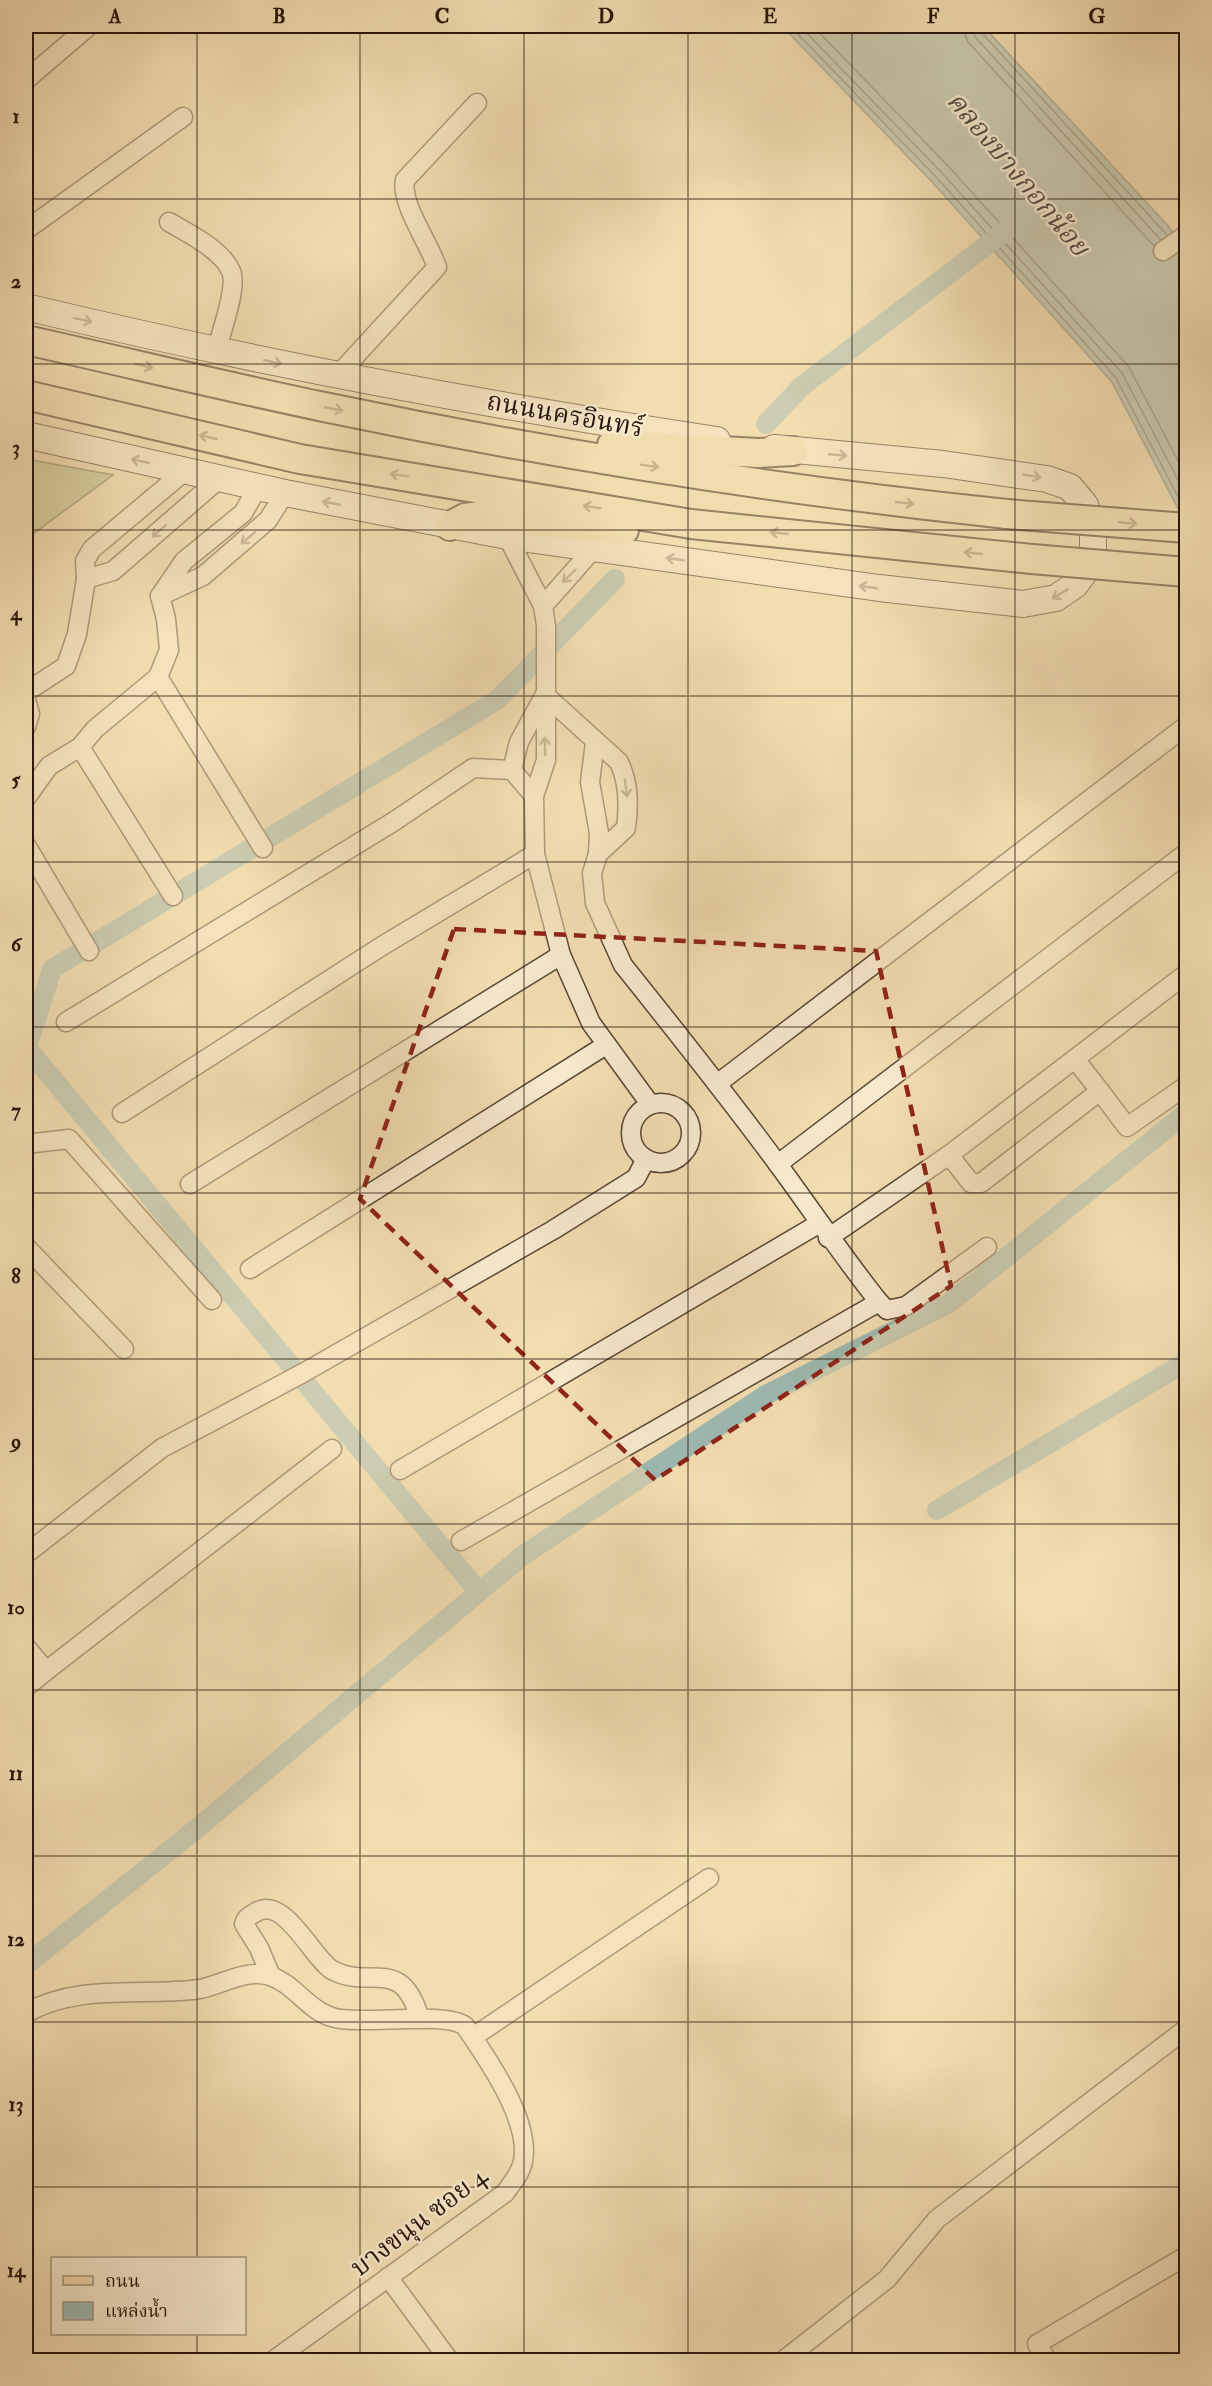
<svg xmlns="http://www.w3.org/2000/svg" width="1212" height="2386" viewBox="0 0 1212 2386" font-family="'IM FELL Double Pica','Noto Serif Thai',serif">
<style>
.green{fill:#b9c18d;stroke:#706b4c;stroke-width:1.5}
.water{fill:#9dbab3;stroke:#6e7870;stroke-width:1.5}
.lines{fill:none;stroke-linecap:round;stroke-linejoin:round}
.shore{stroke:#626860;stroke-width:1.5}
.canal{stroke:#9dbab3;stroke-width:20}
.minor-casing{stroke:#5a4735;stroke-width:21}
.secondary-casing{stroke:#28150c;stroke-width:28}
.primary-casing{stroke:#28150c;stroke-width:32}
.minor{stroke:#f7e9cc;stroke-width:18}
.secondary{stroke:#f7e9cc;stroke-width:26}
.primary{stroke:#f2ddb1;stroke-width:28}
.primary-bridge-casing{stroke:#28150c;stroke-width:32;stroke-linecap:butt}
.primary-bridge{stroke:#f2ddb1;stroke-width:28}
.oneway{stroke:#9a8a76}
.oneway2{stroke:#978367}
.marked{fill:none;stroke:#8f2418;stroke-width:4.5;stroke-dasharray:12 8;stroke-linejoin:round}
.grid{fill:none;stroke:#28150c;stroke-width:1.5;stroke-opacity:0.55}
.labels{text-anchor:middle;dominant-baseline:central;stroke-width:5;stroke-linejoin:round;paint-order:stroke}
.street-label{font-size:26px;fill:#28150c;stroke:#f7e9cc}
.water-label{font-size:27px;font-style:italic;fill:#514f46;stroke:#f7e9cc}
.neatline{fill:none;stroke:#28150c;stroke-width:2}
.grid-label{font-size:20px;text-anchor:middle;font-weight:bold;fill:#28150c}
</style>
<rect width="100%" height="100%" fill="#f2ddb1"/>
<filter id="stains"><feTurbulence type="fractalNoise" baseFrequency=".00333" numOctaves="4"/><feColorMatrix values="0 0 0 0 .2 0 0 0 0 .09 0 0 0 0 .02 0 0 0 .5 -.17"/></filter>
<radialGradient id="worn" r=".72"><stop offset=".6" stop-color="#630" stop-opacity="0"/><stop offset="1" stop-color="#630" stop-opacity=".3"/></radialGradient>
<path class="green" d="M 26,459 L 113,475 L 26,539 Z"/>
<path class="water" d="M 782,26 L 983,26 L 1169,227 L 1186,257 L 1186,524 L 1112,382 L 933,183 Z"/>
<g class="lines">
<g class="shore">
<path d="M 790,26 L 938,179 L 1116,378 L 1186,512"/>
<path d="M 800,26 L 943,174 L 1122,373 L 1186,495"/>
<path d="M 813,26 L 950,168 L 1129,367 L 1186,476"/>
<path d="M 962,26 L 968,42 L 1154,246"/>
<path d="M 971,26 L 975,37 L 1161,240"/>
<path d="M 979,26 L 981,32 L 1167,235"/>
</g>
<g class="canal">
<path d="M 766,424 L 802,386 L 1008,229"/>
<path d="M 27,1048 L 479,1592"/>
<path d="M 26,1050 L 52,969 L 497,700 L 615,579"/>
<path d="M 937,1510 L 1186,1362"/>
<path d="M 26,1965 L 189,1835 L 522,1556 L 764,1396 L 948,1304 L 1186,1113"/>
</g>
<g class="minor-casing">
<g id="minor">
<path d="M 26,80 L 89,26"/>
<path d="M 169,222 C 189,234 221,249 231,271 C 238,287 221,332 217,349"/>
<path d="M 26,230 L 183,117"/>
<path d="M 1163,251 L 1186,235"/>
<path d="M 337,376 L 437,267 C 429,243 400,203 405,180 L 477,103"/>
<path d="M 185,471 L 92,549 L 85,561 L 86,579 L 113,571 L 219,479"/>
<path d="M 507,536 L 543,606 L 546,626 L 546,760 L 534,796 L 535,854 L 561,955 L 591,1023 L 650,1104"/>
<path d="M 160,596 L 203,576 L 268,520 L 285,493"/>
<path d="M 543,606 L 595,547"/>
<path d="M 158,677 L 263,848"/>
<path d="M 26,692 L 66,666 L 77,634 L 86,579"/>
<path d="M 545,695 L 619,762 C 629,783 629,805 626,828 L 598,854"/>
<path d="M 26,700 L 30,714 L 26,727"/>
<path d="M 80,747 L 173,896"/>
<path d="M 512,770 L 519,742 L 544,696"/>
<path d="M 26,798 L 49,766 L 80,747 L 95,729 L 158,677 L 169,650 L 166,619 L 160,596 L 184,561 L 243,513 L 258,487"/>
<path d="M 26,845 L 89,951"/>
<path d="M 66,1022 L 393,822 L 473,768 L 512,770 L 534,796"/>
<path d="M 717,1084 L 1186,726"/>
<path d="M 1100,1091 L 1127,1127 L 1186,1086"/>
<circle cx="661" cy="1133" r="30"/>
<path d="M 122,1113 L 382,946 L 535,854"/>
<path d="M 26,1144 L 69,1139 L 212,1300"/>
<path d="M 949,1155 L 971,1183 L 981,1183 L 1100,1091 L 1075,1059"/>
<path d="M 778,1164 L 1186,853"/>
<path d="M 190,1184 L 561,955"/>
<path d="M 828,1238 L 949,1155 L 1186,974"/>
<path d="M 26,1247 L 124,1349"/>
<path d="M 250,1269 L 606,1045"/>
<path d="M 879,1302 L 887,1310 L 906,1306 L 987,1247"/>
<path d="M 400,1470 L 820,1223"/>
<path d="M 461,1541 L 879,1302 C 843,1257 811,1209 777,1163 C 727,1095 675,1030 623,965 L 595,903 L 592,873 L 598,854 L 599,833 L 590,782 L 595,742"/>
<path d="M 26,1554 L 162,1448 L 303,1373 L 553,1230 L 636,1178 L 646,1159"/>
<path d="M 26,1647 L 46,1671 L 26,1687"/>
<path d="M 46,1671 L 332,1449"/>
<path d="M 271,1976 L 259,1948 L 244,1924 C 246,1918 248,1917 253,1914 C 283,1891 311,1957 332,1970 C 371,1991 401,1954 420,2019"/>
<path d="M 26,2013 C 80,1983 141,1997 200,1989 C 221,1985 248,1968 270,1976 C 295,1984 309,2012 335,2018 C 366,2025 444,2011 465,2026 C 487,2058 531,2121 523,2161 C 521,2173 512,2183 505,2193 L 274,2360"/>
<path d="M 473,2037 L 709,1878"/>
<path d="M 388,2277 L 449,2360"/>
<path d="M 784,2360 L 887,2279 L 937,2219 L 1186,2029"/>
<path d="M 1047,2360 L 1037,2344 L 1186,2256"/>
</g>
</g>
<g class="secondary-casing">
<g id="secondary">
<path d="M 26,307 C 254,362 485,405 717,440"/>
<path d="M 26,435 L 285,493 L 507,536 L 879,588 L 1023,604 L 1056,598 L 1075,585 L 1086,570 L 1093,548 L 1093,527 L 1085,505 L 1070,487 L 1047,479 L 943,464 L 774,448"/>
</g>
</g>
<g class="primary-casing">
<g id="primary">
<path d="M 26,340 C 125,362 224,386 324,407 C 549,454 778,490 1007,514"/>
<path d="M 26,395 L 300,459 L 691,524 L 1032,559"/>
<path d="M 612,445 L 758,453 L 793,451"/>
<path d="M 450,526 L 465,518 L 480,516 L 624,530"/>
</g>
</g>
<use href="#minor" class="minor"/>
<use href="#secondary" class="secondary"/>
<use href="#primary" class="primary"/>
<g class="primary-bridge-casing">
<g id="primary-bridge">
<path d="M 1007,514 L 1186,528"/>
<path d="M 1032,559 L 1186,572"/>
</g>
</g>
<use href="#primary-bridge" class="primary-bridge"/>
</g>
<defs><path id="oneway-shaft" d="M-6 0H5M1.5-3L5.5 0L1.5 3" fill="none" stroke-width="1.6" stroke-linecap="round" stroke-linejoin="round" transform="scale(1.5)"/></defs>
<g class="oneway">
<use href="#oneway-shaft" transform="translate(83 320) rotate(12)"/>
<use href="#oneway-shaft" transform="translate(273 362) rotate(12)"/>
<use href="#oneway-shaft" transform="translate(838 455) rotate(5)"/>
<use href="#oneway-shaft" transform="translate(140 461) rotate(-167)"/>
<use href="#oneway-shaft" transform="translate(1032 476) rotate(10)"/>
<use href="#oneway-shaft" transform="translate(331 503) rotate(-169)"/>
<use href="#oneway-shaft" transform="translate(159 531) rotate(139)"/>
<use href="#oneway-shaft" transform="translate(248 538) rotate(140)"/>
<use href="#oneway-shaft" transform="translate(675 559) rotate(-172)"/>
<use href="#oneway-shaft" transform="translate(569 576) rotate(136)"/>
<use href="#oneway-shaft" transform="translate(868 587) rotate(-172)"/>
<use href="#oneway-shaft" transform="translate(1060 594) rotate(149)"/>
<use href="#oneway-shaft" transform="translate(545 746) rotate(-91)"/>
<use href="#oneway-shaft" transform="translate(626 788) rotate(83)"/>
</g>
<g class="oneway2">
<use href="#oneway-shaft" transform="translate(144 366) rotate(13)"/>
<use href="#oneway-shaft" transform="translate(334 409) rotate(11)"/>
<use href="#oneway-shaft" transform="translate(208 437) rotate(-167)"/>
<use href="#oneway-shaft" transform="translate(650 466) rotate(9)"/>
<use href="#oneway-shaft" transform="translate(399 475) rotate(-171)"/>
<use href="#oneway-shaft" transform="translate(905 503) rotate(6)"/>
<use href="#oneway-shaft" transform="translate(592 507) rotate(-171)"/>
<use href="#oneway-shaft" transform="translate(1128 523) rotate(5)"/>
<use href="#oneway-shaft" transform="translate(779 533) rotate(-174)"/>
<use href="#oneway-shaft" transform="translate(973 553) rotate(-174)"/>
</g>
<path d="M0 0H1212V2386H0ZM 454,929 L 876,951 L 951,1286 L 655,1480 L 360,1199 Z" fill="#f2ddb1" fill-opacity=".55" fill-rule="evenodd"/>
<path class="marked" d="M 454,929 L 876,951 L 951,1286 L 655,1480 L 360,1199 Z"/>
<path class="grid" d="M 197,26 L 197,2258M 360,26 L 360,2360M 524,26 L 524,2360M 688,26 L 688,2360M 852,26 L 852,2360M 1015,26 L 1015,2360M 26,199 L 1186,199M 26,364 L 1186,364M 26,530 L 1186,530M 26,696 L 1186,696M 26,862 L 1186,862M 26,1027 L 1186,1027M 26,1193 L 1186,1193M 26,1359 L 1186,1359M 26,1524 L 1186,1524M 26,1690 L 1186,1690M 26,1856 L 1186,1856M 26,2022 L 1186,2022M 26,2187 L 1186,2187M 197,2334 L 197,2360"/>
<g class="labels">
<g class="street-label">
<text transform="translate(565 415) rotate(10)">ถนนนครอินทร์</text>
<text transform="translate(419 2222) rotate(-37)">บางขนุน ซอย 4</text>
</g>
<g class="water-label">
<text transform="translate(1018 174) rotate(50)">คลองบางกอกน้อย</text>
</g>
</g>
<rect width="1212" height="2386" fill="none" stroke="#f2ddb1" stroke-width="66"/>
<rect x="51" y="2257" width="195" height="78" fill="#f7e9cc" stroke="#a4947f" stroke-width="1.5"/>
<rect x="63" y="2276" width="30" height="9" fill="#f2ddb1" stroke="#a4947f" stroke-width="1.5"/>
<text x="105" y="2287" font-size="18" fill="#28150c">ถนน</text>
<rect x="63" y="2302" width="30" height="18" fill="#9dbab3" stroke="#a4947f" stroke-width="1.5"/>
<text x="105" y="2317" font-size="18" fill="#28150c">แหล่งน้ำ</text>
<rect x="33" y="33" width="1146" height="2320" class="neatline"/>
<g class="grid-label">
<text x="115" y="23">A</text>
<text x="279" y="23">B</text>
<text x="442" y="23">C</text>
<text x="606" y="23">D</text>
<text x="770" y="23">E</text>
<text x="933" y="23">F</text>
<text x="1097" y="23">G</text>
<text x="16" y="123">1</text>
<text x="16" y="288">2</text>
<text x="16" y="454">3</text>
<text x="16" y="620">4</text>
<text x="16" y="786">5</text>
<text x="16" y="951">6</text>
<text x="16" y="1117">7</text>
<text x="16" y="1283">8</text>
<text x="16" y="1448">9</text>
<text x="16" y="1614">10</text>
<text x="16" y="1780">11</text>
<text x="16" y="1946">12</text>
<text x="16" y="2111">13</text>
<text x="16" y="2277">14</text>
</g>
<rect width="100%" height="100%" filter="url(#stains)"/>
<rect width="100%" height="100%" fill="url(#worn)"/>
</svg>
